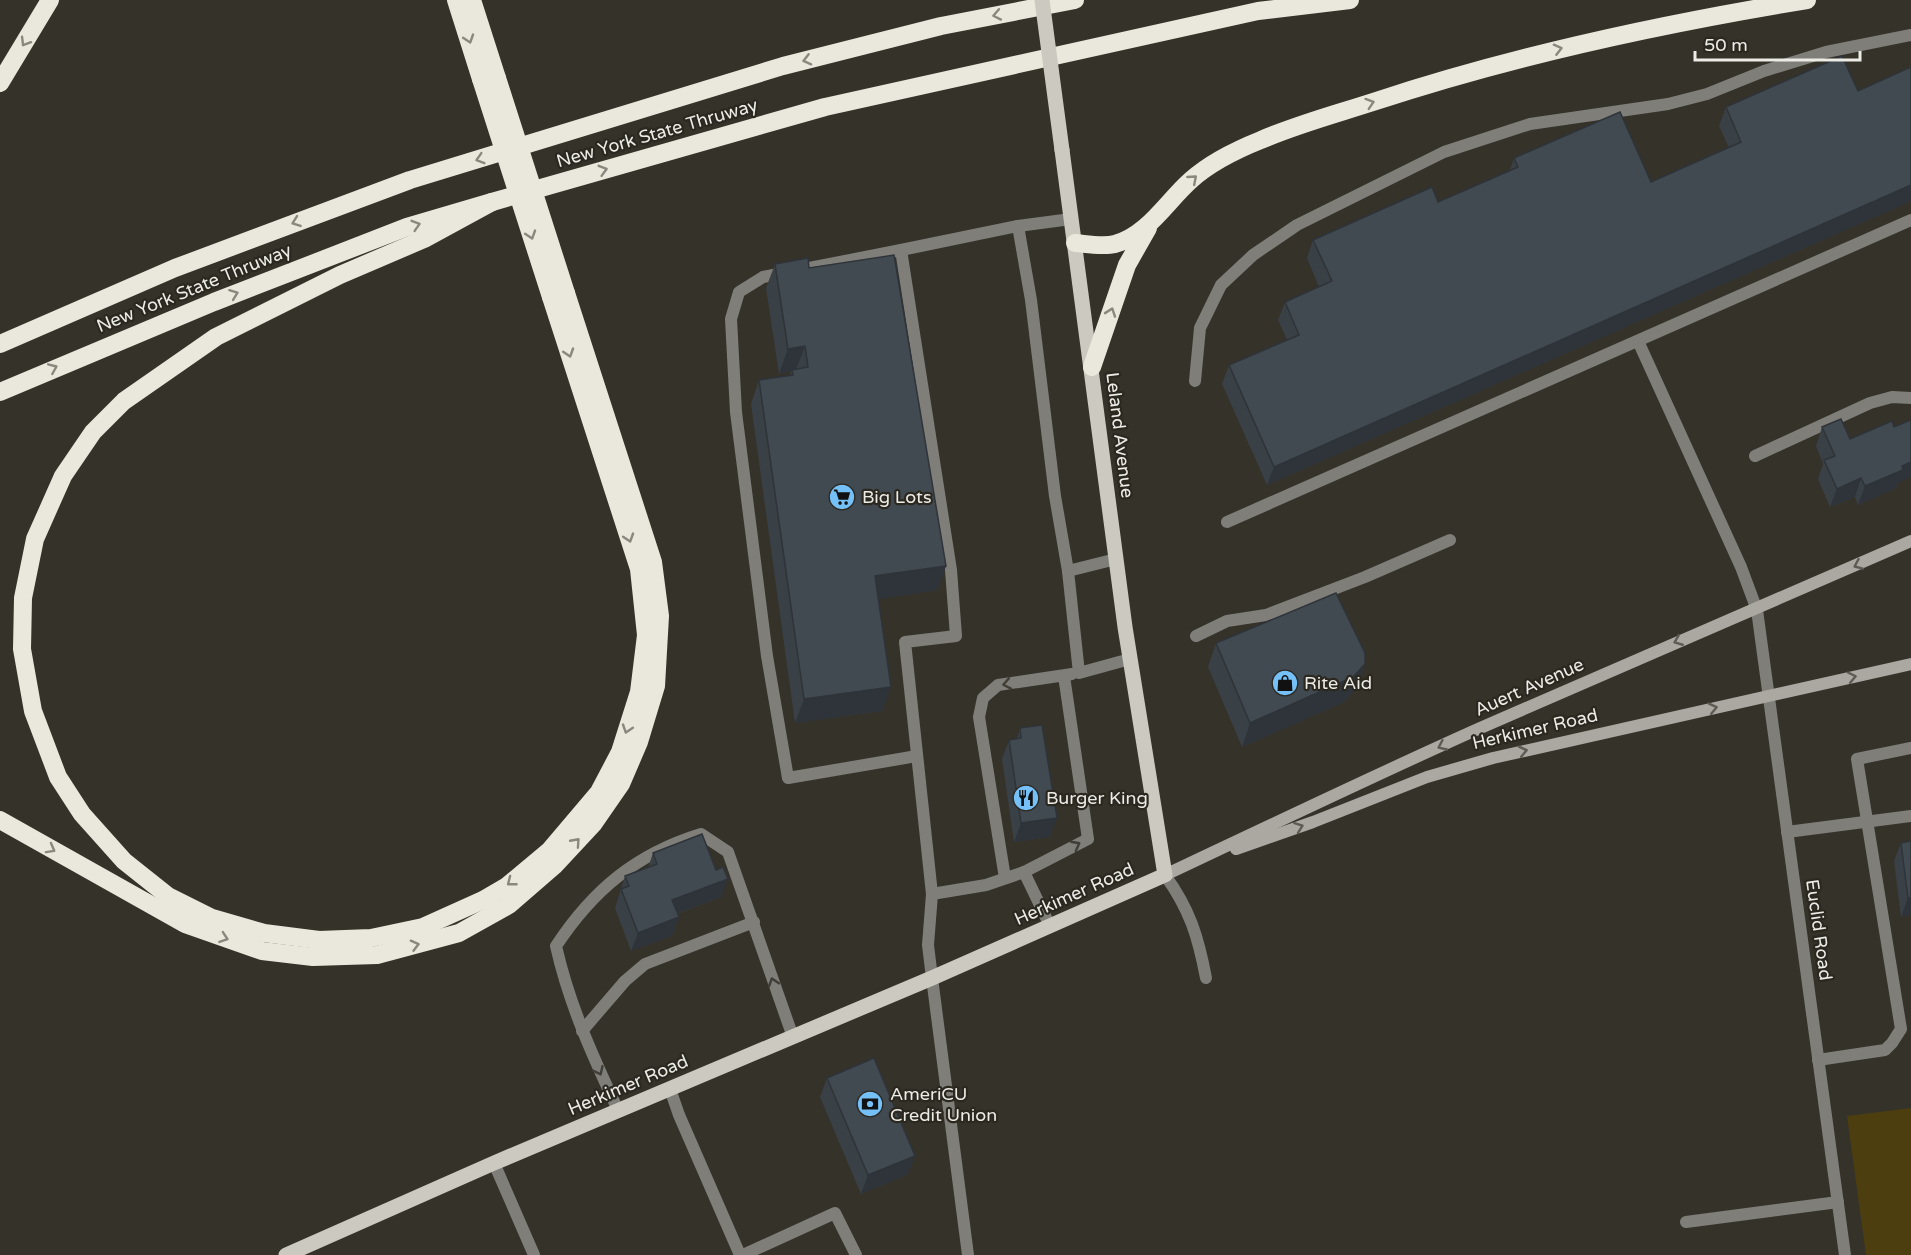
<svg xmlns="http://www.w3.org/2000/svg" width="1911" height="1255" viewBox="0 0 1911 1255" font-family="'Varela Round',sans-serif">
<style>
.green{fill:#4c3e0e}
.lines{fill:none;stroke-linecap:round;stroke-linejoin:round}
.lane{stroke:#7f7e79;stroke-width:12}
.street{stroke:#7f7e79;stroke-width:12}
.secondary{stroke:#aaa8a1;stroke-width:12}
.primary{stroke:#ccc9c0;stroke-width:15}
.highway{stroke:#eae7dc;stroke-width:18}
.primary-bridge{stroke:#ccc9c0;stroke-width:15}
.highway-bridge{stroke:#eae7dc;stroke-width:18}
.wall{fill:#394046}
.shaded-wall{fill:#2e3439}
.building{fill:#424a51;stroke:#2e3439;stroke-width:1.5}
.oneway{stroke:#8a887e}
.oneway2{stroke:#5e5b54}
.oneway3{stroke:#403e36}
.labels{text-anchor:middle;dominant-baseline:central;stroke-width:4.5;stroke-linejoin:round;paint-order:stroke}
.street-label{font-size:18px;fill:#edebe6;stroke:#2b2820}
.poi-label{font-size:18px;fill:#edebe6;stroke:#2b2820;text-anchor:start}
</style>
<rect width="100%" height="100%" fill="#35322a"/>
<path class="green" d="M 1911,1108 L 1911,1255 L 1866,1255 L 1847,1116 Z"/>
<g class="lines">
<g class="lane">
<path d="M 1071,219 L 1018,226 L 1031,300 L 1055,496 L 1068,571 L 1079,673 L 1130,659"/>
<path d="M 901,250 L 763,277 L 739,292 L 731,319 L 736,412 L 767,656 L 788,778 L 917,756"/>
<path d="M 1638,341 L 1741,567 L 1757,610"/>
<path d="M 1195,381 L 1200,328 L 1221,285 L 1253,255 L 1297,225 L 1444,152 L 1530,124 L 1668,104 L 1707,94 L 1764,71 L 1826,52 L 1911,35"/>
<path d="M 1755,456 L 1870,403 L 1892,397 L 1911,398"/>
<path d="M 1227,522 L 1911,220"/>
<path d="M 1068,571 L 1116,559"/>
<path d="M 1196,636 L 1227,621 L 1266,615 L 1365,577 L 1450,540"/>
<path d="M 1787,832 L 1911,816"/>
<path d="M 1024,872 L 1050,926"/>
<path d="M 1165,875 C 1190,910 1198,936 1206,978"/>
<path d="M 1005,878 L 979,717 L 983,698 L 998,685 L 1072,674"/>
<path d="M 932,894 L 986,885 L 1024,872 L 1088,839 L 1064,676"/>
<path d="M 932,978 L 928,945 L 932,894 L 905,642 L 956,636 L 951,570 L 901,250 L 1018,226"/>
<path d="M 582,1031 L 625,981 L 645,964 L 754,922"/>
<path d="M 1818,1060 L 1885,1050 L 1892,1043 L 1901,1029 L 1857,759 L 1911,748"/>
<path d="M 670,1089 L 679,1115 L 740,1255"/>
<path d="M 618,1110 C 593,1057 569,1004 556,946 C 593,890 636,854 701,834 L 728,852 L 793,1037"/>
<path d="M 1686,1222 L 1838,1202"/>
<path d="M 743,1255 L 835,1213 L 856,1255"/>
</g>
<g class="street">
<path d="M 1757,610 L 1845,1255"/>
<path d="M 932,978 L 968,1255"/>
<path d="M 494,1163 L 534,1255"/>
</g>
<g class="secondary">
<path d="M 1236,849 L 1313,822 L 1427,777 L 1493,758 L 1911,664"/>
<path d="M 1165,875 C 1269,826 1373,776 1478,729 C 1622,665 1767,605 1911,541"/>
</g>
<path class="primary" d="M 286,1255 L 494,1163 L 932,978 L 1165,875 L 1125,627 L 1062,150"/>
<g class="highway">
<path d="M 456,0 L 481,79"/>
<path d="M 472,0 L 497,78"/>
<path d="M 0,83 L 50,0"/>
<path d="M 492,202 L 424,239 L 340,275 L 216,337 L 124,401 L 93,432 L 63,476 L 35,539 L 23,598 L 22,649 L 33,711 L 58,777 L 82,814 L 124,861 L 168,896 L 212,918 L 264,933 L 319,940 L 371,938 L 423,927 L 483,900 L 507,886 L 549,851 L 599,792 L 620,752 L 639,692 L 646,635 L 639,569 L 551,297"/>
<path d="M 1075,243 C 1087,244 1103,247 1115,244 C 1148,235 1167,201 1191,180 C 1211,162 1236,150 1261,140 C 1298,124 1336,114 1373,102 C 1515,55 1660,24 1807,0"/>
<path d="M 0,344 L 175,268 L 410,180 L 783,66 L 941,26 L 1075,0"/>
<path d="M 1092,367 L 1127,265 L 1148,228"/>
<path d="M 0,392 L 214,302 L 407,227 L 492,202 L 825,107 L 1258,11 L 1350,0"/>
<path d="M 0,820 L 185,924 L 262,951 L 313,957 L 377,955 L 459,933 L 509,905 L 554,866 L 594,823 L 621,784 L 639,742 L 656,686 L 660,616 L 653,562 L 566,293"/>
</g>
<path class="primary-bridge" d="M 1042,0 L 1062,150"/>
<g class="highway-bridge">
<path d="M 497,78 L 566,293"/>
<path d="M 481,79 L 551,297"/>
</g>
</g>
<g class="wall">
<path d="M 1911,67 L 1911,201 L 1267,485 L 1222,384 L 1229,365 L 1287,340 L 1278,320 L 1285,302 L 1319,287 L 1307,258 L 1313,240 L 1438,202 L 1510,170 L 1514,158 L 1651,182 L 1729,148 L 1719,126 L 1726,107 L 1858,91 Z"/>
<path d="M 775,264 L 809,268 L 946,566 L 937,590 L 878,599 L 882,711 L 795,723 L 751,404 L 759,380 L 790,376 L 791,371 L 779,374 L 766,288 Z"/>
<path d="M 1822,427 L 1850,439 L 1898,483 L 1896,488 L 1858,505 L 1855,497 L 1830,507 L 1818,479 L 1823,464 L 1816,446 Z"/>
<path d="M 1216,643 L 1365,664 L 1356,689 L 1344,702 L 1242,747 L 1208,667 Z"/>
<path d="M 1020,728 L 1050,837 L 1014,842 L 1002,759 L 1009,740 L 1017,739 Z"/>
<path d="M 1911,841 L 1911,918 L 1911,915 L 1901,917 L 1894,861 L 1901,843 Z"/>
<path d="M 653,853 L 716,870 L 721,897 L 677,914 L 679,917 L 672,936 L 631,951 L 615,908 L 625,876 L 648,868 Z"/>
<path d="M 827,1078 L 908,1174 L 861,1194 L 820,1097 Z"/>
</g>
<g class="shaded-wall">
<path d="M 1911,185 L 1911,201 L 1267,485 L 1274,467 Z"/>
<path d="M 805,346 L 796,370 L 779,374 L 788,349 Z"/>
<path d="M 1911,462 L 1911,477 L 1898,483 L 1896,488 L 1858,505 L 1865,486 L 1902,466 Z"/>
<path d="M 1861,478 L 1855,497 L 1830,507 L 1837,489 Z"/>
<path d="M 946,566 L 937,590 L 866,601 L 875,576 Z"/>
<path d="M 1365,664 L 1356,689 L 1344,702 L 1242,747 L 1250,723 Z"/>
<path d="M 891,687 L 882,711 L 795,723 L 804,699 Z"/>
<path d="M 1057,818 L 1050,837 L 1014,842 L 1021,823 Z"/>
<path d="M 728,879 L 721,897 L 665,918 L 672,900 Z"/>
<path d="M 1908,898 L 1911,898 L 1911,915 L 1901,917 Z"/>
<path d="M 679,917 L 672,936 L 631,951 L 638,933 Z"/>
<path d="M 915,1156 L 908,1174 L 861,1194 L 868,1175 Z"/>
</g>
<g class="building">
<path d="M 1842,56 L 1858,91 L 1911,67 L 1911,185 L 1274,467 L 1229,365 L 1299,335 L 1285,302 L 1332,281 L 1313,240 L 1432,187 L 1438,202 L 1518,167 L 1514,158 L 1620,112 L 1651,182 L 1741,142 L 1726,107 Z"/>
<path d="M 894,255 L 946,566 L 875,576 L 891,687 L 804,699 L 759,380 L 793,375 L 792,370 L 808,367 L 805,346 L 788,349 L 775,264 L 808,258 L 809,268 Z"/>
<path d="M 1841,419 L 1850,439 L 1892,421 L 1894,427 L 1911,420 L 1911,462 L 1902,466 L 1903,470 L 1865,486 L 1861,478 L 1837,489 L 1824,460 L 1835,456 L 1822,427 Z"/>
<path d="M 1336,593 L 1365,653 L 1365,664 L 1353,677 L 1250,723 L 1216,643 Z"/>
<path d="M 1042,725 L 1057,818 L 1021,823 L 1009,740 L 1021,738 L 1020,728 Z"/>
<path d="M 702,834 L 716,870 L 723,867 L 728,879 L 672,900 L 679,917 L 638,933 L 621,889 L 629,886 L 625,876 L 657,864 L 653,853 Z"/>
<path d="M 1911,841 L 1911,898 L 1908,898 L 1901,843 Z"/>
<path d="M 874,1058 L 915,1156 L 868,1175 L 827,1078 Z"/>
</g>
<defs><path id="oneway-chevron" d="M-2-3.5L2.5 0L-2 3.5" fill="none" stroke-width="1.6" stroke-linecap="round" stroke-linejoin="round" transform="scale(1.5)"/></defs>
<g class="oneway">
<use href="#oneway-chevron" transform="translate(997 15) rotate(169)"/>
<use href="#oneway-chevron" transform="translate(469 39) rotate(72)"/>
<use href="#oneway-chevron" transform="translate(25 42) rotate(121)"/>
<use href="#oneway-chevron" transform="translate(1558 49) rotate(-14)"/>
<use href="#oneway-chevron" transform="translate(807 60) rotate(166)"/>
<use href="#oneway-chevron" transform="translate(1370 103) rotate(-18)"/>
<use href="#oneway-chevron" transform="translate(480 159) rotate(163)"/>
<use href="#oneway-chevron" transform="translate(603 170) rotate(-16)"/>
<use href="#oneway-chevron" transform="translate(1193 179) rotate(-41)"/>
<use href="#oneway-chevron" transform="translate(296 222) rotate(160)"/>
<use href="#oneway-chevron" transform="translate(416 225) rotate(-17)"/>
<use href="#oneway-chevron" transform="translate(531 235) rotate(72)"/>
<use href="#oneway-chevron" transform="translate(234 294) rotate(-21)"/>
<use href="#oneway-chevron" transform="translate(1111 312) rotate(-71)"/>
<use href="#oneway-chevron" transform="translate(569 353) rotate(72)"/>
<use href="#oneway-chevron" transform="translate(53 368) rotate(-23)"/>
<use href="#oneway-chevron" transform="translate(629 538) rotate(72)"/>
<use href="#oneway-chevron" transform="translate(627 729) rotate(108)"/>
<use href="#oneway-chevron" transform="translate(576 842) rotate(-48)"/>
<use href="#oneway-chevron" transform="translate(51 849) rotate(29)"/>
<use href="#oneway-chevron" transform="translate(511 882) rotate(142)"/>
<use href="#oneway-chevron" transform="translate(224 938) rotate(19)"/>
<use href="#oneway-chevron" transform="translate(415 945) rotate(-15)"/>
</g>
<g class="oneway2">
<use href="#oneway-chevron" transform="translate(1858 565) rotate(156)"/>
<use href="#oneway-chevron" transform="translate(1678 641) rotate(158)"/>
<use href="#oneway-chevron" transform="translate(1852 677) rotate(-12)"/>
<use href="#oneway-chevron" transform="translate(1713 708) rotate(-13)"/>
<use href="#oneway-chevron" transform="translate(1442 746) rotate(155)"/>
<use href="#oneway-chevron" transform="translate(1523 751) rotate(-13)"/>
<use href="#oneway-chevron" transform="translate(1299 827) rotate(-20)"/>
</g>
<g class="oneway3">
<use href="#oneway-chevron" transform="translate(1007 684) rotate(169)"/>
<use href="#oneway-chevron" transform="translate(1076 845) rotate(-28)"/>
<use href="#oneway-chevron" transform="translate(773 982) rotate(-108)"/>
<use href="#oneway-chevron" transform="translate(599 1071) rotate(65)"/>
</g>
<defs>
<g id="supermarket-disc" transform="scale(1.35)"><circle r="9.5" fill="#75c0f6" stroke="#2b2820"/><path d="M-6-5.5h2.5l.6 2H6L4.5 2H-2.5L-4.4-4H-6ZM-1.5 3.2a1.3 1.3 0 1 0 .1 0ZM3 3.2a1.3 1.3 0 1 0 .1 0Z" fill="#111"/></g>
<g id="shop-disc" transform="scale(1.35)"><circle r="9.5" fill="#75c0f6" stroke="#2b2820"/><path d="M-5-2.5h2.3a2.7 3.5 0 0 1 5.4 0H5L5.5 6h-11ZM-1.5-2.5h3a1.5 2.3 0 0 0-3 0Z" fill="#111"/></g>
<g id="restaurant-disc" transform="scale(1.35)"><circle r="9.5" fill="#75c0f6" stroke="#2b2820"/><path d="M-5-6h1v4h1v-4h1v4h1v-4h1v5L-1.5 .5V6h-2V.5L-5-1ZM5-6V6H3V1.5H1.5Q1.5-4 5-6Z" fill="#111"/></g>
<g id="bank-disc" transform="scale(1.35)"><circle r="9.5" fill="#75c0f6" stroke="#2b2820"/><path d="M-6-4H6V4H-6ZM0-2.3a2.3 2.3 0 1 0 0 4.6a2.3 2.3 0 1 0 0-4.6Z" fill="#111"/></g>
</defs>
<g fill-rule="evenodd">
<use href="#supermarket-disc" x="842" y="497"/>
<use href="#shop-disc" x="1285" y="683"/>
<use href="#restaurant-disc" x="1026" y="798"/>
<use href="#bank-disc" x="870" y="1104"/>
</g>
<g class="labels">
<g class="street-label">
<text transform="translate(657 133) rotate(-16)">New York State Thruway</text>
<text transform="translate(194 288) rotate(-22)">New York State Thruway</text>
<text transform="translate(1120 435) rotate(83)">Leland Avenue</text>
<text transform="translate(1529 687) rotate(-24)">Auert Avenue</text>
<text transform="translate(1535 729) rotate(-13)">Herkimer Road</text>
<text transform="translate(1074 894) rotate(-24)">Herkimer Road</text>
<text transform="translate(1819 930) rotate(82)">Euclid Road</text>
<text transform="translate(628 1085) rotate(-23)">Herkimer Road</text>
</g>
<g class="poi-label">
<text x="862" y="497">Big Lots</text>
<text x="1304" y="683">Rite Aid</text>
<text x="1046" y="798">Burger King</text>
<text x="890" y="1094">AmeriCU<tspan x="890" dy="21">Credit Union</tspan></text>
</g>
</g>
<path d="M1695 51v9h165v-9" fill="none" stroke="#edebe6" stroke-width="3"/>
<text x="1704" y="51" font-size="18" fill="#edebe6" stroke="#2b2820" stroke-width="4.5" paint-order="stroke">50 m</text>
</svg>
